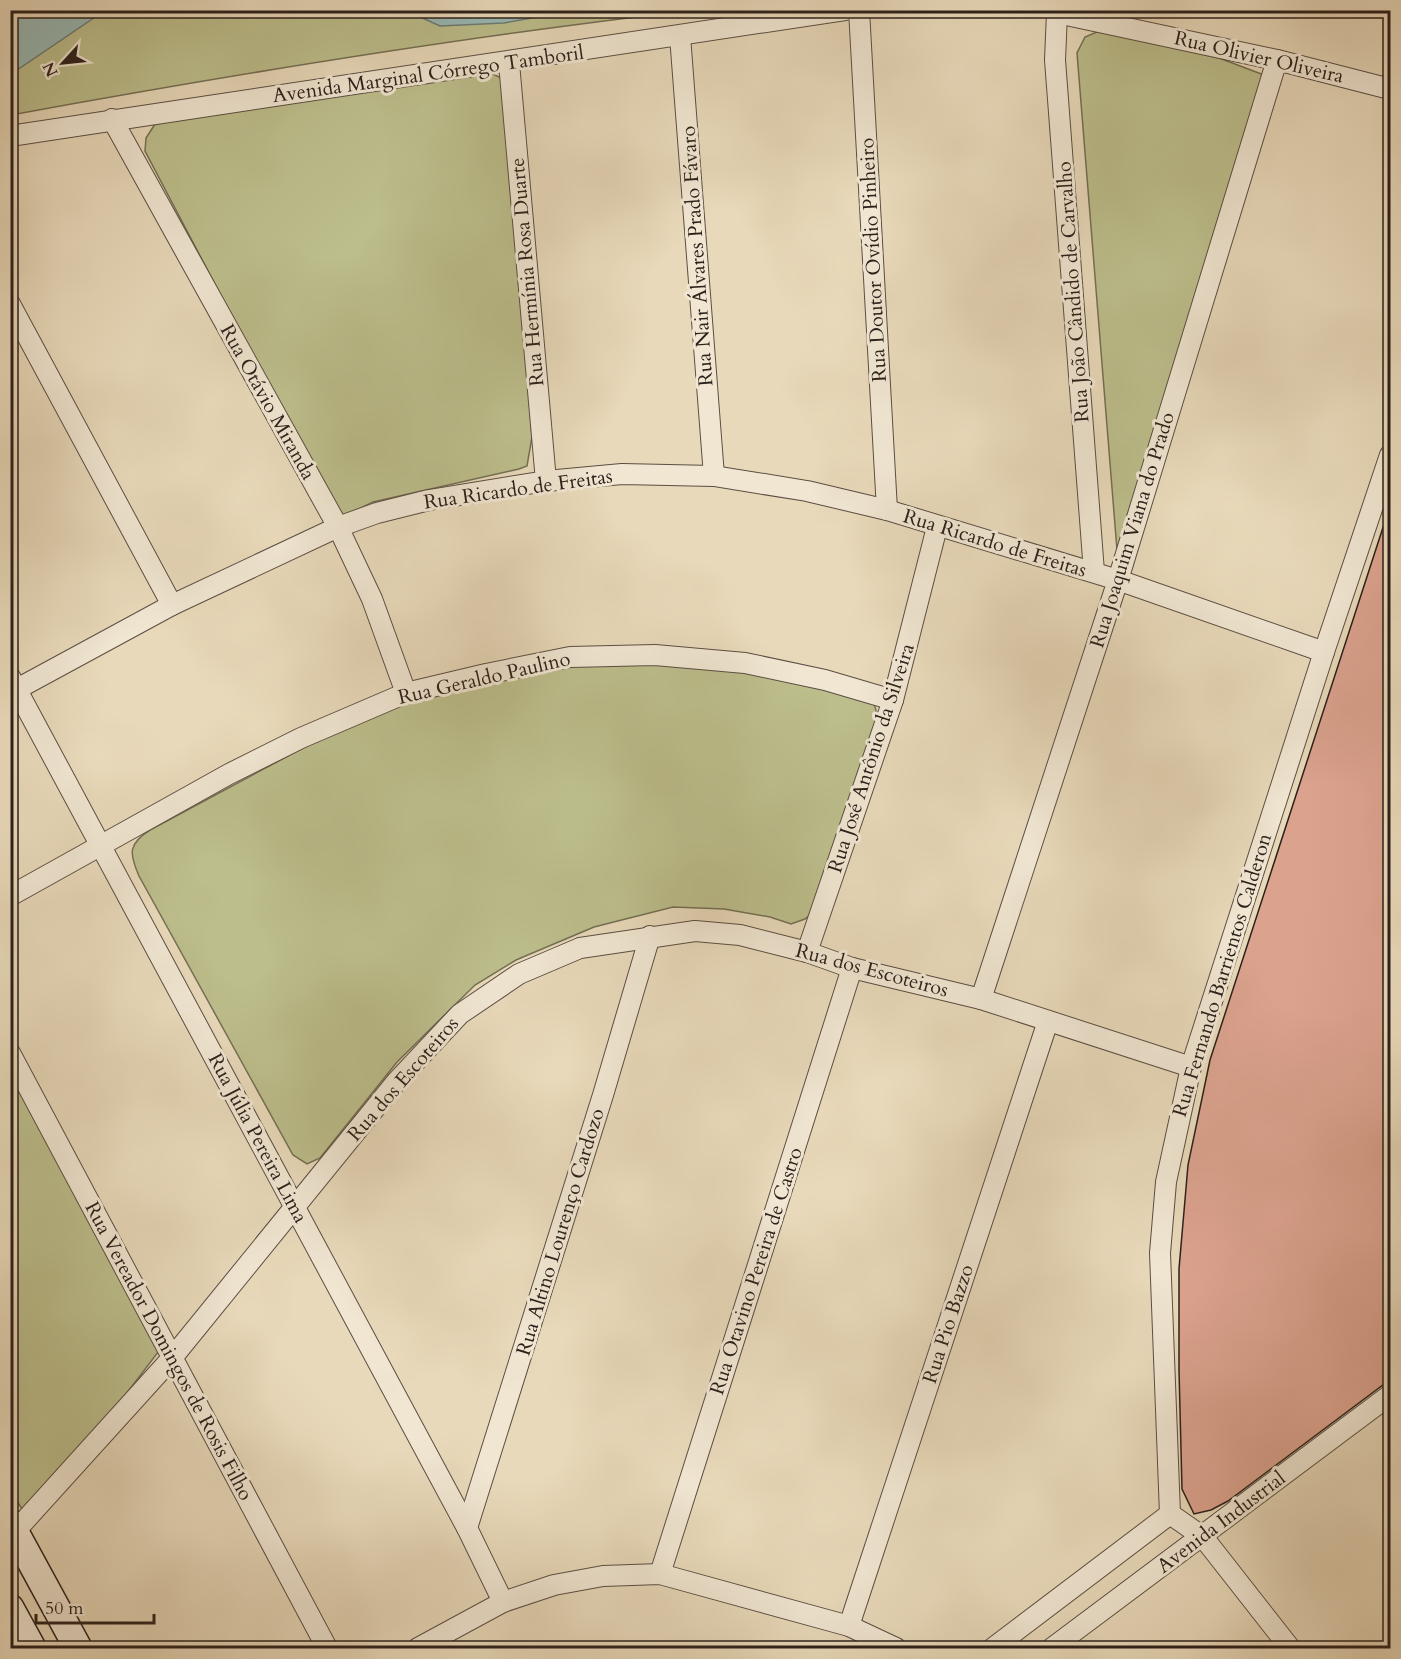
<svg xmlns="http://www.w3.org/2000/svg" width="1401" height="1659" viewBox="0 0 1401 1659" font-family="Cardo,serif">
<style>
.green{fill:#bcbe8c;stroke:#746f54;stroke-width:1.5}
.water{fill:#98b9b5;stroke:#6d7c77;stroke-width:1.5}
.building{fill:#dba28e;stroke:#2c201b;stroke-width:1.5}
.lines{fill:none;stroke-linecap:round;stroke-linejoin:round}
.street-casing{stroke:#5b4e43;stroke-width:22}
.secondary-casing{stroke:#2c201b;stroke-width:30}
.street{stroke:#f0e6d2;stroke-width:20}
.secondary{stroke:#f0e6d2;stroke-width:27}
.labels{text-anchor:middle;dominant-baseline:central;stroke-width:6;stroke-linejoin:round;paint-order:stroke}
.street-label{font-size:20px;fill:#2c201b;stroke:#f0e6d2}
</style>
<rect width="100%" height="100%" fill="#e8d9ba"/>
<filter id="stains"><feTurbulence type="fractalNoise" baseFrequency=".00333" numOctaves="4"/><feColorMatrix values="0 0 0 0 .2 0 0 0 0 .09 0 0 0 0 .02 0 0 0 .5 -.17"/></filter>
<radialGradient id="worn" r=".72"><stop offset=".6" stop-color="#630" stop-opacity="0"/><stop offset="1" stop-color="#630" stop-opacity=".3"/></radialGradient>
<g class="green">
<path d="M 11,11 L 687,11 C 460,37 235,74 11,115 Z"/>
<path d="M 1099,31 L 1219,58 L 1264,75 L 1117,550 L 1077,53 L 1085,37 Z"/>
<path d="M 489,72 L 505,80 L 532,437 L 527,466 L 519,469 L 373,502 L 344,516 L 323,490 L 145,151 L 146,138 L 155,124 Z"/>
<path d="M 571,660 L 744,663 L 873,701 L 876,710 L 875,725 L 812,913 L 805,919 L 791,924 L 770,917 L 724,909 L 673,907 L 594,927 L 516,960 L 475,985 L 397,1062 L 320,1158 L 307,1164 L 293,1155 L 139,876 C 129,853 128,844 150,830 L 344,726 L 410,699 Z"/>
<path d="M 10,1048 L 165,1343 L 104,1423 L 23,1511 L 10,1489 Z"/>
</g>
<g class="water">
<path d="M 10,11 L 11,10 L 104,11 L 17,70 L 11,71 Z"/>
<path d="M 407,11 L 571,11 L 504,23 L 440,26 Z"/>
</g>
<path class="building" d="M 1388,512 L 1390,512 L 1390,1383 L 1383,1385 L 1228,1501 L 1211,1510 L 1194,1514 L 1182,1489 L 1179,1370 L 1179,1269 L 1188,1165 L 1210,1060 Z"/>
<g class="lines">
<g class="street-casing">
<g id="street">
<path d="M 859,10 L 887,510"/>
<path d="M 1057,13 L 1055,60 L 1094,572"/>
<path d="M 1057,13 L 1277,60 L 1390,89"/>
<path d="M 680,36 L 714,476"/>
<path d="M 509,63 L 546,481"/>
<path d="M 112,119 L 338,527 L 372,599 L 406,693"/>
<path d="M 10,136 L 845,10"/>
<path d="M 10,304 L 172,605"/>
<path d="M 10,677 L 467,1528 L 503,1602"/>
<path d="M 17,689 L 172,605 L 338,527 L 377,513 L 429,500 L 546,481 L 622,474 L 714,476 L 807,491 L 887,510 L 1118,580 L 1324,652"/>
<path d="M 10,896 L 229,774 L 301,738 L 406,693 L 486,674 L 570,657 L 655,655 L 745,663 L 825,680 L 893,700"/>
<path d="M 807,952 L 893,700 L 937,527"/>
<path d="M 981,999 L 1118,580 L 1277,60"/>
<path d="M 10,1053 L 327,1648"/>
<path d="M 1170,1514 L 1160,1253 L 1166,1182 L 1191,1067 L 1324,652 L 1390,455"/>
<path d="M 1170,1514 L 1203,1537 L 1290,1648"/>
<path d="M 467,1528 L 603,1095 L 650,936"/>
<path d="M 10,1537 L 172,1358 L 397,1081 L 460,1014 L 519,974 L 580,948 L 695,931 L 740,935 L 807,952 L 852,968 L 981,999 L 1191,1067"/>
<path d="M 660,1574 L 852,968"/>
<path d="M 849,1626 L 1048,1021"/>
<path d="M 418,1648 L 503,1602 L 554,1585 L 603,1576 L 660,1574 L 849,1626 L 896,1648"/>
<path d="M 993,1648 L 1170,1514"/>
<path d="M 1052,1648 L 1390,1395"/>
</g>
</g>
<g class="secondary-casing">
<g id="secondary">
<path d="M 10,1523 L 78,1648"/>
<path d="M 10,1608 L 32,1648"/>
</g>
</g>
<use href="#street" class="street"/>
<use href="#secondary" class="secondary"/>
</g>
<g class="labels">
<g class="street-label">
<text transform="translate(1259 57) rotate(13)">Rua Olivier Oliveira</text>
<text transform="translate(428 74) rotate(-8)">Avenida Marginal Córrego Tamboril</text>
<text transform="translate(697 256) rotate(-94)">Rua Nair Álvares Prado Fávaro</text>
<text transform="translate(873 260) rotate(-93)">Rua Doutor Ovídio Pinheiro</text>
<text transform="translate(527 272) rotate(-95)">Rua Hermínia Rosa Duarte</text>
<text transform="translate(1073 292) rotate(-94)">Rua João Cândido de Carvalho</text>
<text transform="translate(268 402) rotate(61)">Rua Otávio Miranda</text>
<text transform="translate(518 489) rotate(-8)">Rua Ricardo de Freitas</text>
<text transform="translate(1132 530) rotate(-73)">Rua Joaquim Viana do Prado</text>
<text transform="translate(995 543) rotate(17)">Rua Ricardo de Freitas</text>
<text transform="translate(484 678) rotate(-13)">Rua Geraldo Paulino</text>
<text transform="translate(871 758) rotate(-72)">Rua José Antônio da Silveira</text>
<text transform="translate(872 970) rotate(15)">Rua dos Escoteiros</text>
<text transform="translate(1222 975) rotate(-73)">Rua Fernando Barrientos Calderon</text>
<text transform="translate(403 1079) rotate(-49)">Rua dos Escoteiros</text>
<text transform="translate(258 1138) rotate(62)">Rua Júlia Pereira Lima</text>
<text transform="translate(560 1232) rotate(-73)">Rua Altino Lourenço Cardozo</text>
<text transform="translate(756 1271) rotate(-72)">Rua Otavino Pereira de Castro</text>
<text transform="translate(948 1324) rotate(-72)">Rua Pio Bazzo</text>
<text transform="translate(169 1351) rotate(62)">Rua Vereador Domingos de Rosis Filho</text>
<text transform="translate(1221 1522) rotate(-37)">Avenida Industrial</text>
</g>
</g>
<rect width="1401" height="1659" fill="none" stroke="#e8d9ba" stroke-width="36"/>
<rect x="12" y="12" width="1377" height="1635" fill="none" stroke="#2c201b" stroke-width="3"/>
<rect x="18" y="18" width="1365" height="1623" fill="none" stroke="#2c201b" stroke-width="1.5"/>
<g transform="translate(63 63) rotate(243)" stroke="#f0e6d2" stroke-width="4.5" paint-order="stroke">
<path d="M0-4.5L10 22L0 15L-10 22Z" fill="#2c201b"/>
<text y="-9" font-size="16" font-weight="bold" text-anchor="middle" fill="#2c201b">N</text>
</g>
<path d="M36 1614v9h118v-9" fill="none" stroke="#2c201b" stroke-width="3"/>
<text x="45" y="1614" font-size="18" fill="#2c201b" stroke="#f0e6d2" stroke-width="4.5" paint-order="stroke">50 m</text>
<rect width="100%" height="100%" filter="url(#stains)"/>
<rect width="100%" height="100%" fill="url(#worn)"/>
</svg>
